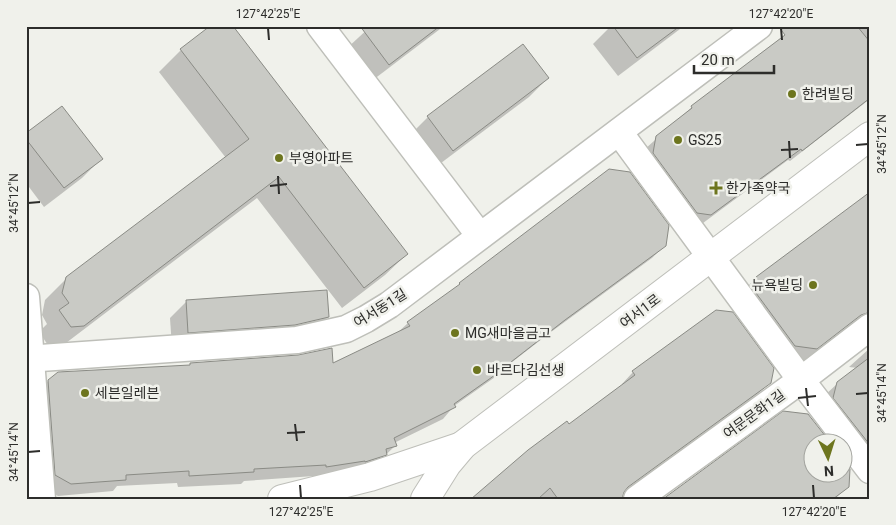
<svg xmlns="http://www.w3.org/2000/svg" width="896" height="525" viewBox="0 0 896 525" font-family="Roboto,'Noto Sans KR',sans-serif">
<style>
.shadow{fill:#0003}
.building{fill:#c9cac5;stroke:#8a8b85}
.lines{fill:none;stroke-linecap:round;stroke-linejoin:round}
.minor-casing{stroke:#bebfb9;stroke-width:29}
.tertiary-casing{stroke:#bebfb9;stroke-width:30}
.minor{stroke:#fff;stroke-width:26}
.tertiary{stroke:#fff;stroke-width:28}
.ticks{fill:none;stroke:#2d2d2b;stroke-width:2}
.poi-dot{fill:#6d751e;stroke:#f0f1eb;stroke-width:2}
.labels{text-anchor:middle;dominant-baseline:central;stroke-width:5;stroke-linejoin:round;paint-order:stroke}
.poi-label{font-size:14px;fill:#2d2d2b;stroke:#f0f1eb;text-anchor:start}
.street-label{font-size:14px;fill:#2d2d2b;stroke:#f0f1eb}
.neatline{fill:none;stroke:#2d2d2b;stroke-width:2}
.ticks-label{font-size:12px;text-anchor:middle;fill:#2d2d2b}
</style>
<rect width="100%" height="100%" fill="#f0f1eb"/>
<g class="shadow">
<path d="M 213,26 L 407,254 L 385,275 L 342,308 L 257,198 L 62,346 L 50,348 L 39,332 L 47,324 L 42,315 L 45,300 L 67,278 L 226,158 L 159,72 L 181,50 Z"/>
<path d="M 371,26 L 444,26 L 369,83 L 345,50 Z"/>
<path d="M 611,26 L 684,26 L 618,76 L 593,44 Z"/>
<path d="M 797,26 L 870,26 L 870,99 L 790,161 L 788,160 L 699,226 L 645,149 L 692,107 Z"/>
<path d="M 548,78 L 529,97 L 433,169 L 409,136 L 428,117 Z"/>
<path d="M 26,134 L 101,159 L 82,178 L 44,207 L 26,183 Z"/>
<path d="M 870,193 L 870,336 L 853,326 L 845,329 L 802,362 L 742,292 L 756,278 Z"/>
<path d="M 665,245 L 652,258 L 551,332 L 507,366 L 498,375 L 454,406 L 443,419 L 394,443 L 395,446 L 374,466 L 314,479 L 314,476 L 244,481 L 241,484 L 178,487 L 177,483 L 117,486 L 113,491 L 58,496 L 43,487 L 36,393 L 48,381 L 188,366 L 191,364 L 332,365 L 395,335 L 408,323 L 453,291 L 460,284 Z"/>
<path d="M 186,302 L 328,317 L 312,333 L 172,348 L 170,318 Z"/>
<path d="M 870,348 L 870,466 L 823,397 L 838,383 L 858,368 L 849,367 Z"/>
<path d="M 633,372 L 770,382 L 758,394 L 622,493 L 621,499 L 474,499 L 623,385 L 622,384 Z"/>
<path d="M 807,415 L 828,442 L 814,442 L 814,472 L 844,472 L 844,462 L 849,469 L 847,486 L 835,499 L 665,499 Z"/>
</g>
<g class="building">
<path d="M 210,26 L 233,26 L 408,254 L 364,288 L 279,177 L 84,326 L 71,327 L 59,310 L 69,303 L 62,293 L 66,277 L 249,139 L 180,49 Z"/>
<path d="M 360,26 L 440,26 L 389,65 Z"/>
<path d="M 613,26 L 680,26 L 637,58 Z"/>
<path d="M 778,26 L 857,26 L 870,42 L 870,98 L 802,151 L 801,149 L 711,215 L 697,213 L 653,153 L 656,136 L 692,108 L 691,106 L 785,35 Z"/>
<path d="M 523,44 L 549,78 L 453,151 L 427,116 Z"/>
<path d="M 62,106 L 103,159 L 64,188 L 26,139 L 26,133 Z"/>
<path d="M 609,169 L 630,172 L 669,225 L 666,246 L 565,320 L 511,362 L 512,363 L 454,404 L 456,407 L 394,438 L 397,446 L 386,449 L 387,455 L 365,462 L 365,461 L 326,467 L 326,465 L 254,469 L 254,472 L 189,476 L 189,471 L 126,475 L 126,480 L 71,484 L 55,475 L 48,380 L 58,372 L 190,365 L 190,363 L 298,355 L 332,348 L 333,363 L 410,326 L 407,322 L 460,284 L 459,283 Z"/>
<path d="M 870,192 L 870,312 L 861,315 L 817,349 L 795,346 L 756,293 L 756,277 Z"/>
<path d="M 327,290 L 329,317 L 295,325 L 188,333 L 186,300 Z"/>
<path d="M 716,310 L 733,312 L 774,368 L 771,383 L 628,487 L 624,492 L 622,499 L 558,499 L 550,488 L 538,499 L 471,499 L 528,450 L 567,421 L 569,424 L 635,375 L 632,371 Z"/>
<path d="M 870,357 L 870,445 L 833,398 L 837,382 Z"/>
<path d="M 783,411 L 808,414 L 830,442 L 814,442 L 814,472 L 844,472 L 844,460 L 850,469 L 849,487 L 833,499 L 663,499 Z"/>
</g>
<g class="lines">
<g class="minor-casing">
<g id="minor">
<path d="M 320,26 L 480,236"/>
<path d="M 619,132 L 801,380 L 870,470"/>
<path d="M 26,297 L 42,499"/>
<path d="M 26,359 L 297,340 L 346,329 L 366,319 L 389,305 L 759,26"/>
<path d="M 637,499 L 801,380 L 870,327"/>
</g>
</g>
<g class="tertiary-casing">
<g id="tertiary">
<path d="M 282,499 L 370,477 L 462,446"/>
<path d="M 425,499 L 447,464 L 463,445 L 870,136"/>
</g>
</g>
<use href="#minor" class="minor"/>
<use href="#tertiary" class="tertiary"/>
</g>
<path class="ticks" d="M 268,28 L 269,40M 781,28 L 782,40M 789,141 L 790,158M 856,145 L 868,144M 781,150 L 798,149M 278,176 L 279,194M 270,186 L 287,184M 28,203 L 40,202M 806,388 L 808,406M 856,394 L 868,393M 798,398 L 816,396M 295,424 L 297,441M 287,433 L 305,432M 28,452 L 40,451M 300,485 L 301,498M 813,485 L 814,498"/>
<g class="poi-dot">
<circle cx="792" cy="94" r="5"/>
<circle cx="678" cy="140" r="5"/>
<circle cx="279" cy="158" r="5"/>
<path d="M713.5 180.5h5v5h5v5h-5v5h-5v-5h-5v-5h5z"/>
<circle cx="813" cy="285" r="5"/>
<circle cx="455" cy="333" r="5"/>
<circle cx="477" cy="370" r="5"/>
<circle cx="85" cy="393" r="5"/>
</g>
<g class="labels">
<g class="poi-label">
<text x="802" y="94">한려빌딩</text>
<text x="688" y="140">GS25</text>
<text x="289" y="158">부영아파트</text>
<text x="726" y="188">한가족약국</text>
<text x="803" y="285" text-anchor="end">뉴욕빌딩</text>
<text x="465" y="333">MG새마을금고</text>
<text x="487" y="370">바르다김선생</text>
<text x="95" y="393">세븐일레븐</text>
</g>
<g class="street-label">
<text transform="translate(380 308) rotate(-32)">여서동1길</text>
<text transform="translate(640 311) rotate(-37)">여서1로</text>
<text transform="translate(754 414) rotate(-36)">여문문화1길</text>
</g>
</g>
<rect width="896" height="525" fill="none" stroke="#f0f1eb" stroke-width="55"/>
<g transform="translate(828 458) rotate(176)"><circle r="24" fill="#f0f1eb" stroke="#a2a39e"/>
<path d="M0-4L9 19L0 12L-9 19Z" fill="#6d751e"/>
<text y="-8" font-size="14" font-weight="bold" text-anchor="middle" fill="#2d2d2b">N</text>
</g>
<path d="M694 65v8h80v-8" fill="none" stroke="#2d2d2b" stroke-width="2.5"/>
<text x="701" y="65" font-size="15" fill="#2d2d2b" stroke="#f0f1eb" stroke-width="4" paint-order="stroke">20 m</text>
<rect x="28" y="28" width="840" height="470" class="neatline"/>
<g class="ticks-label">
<text x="268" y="18">127°42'25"E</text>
<text x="781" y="18">127°42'20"E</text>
<text transform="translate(882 144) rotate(-90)" y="4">34°45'12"N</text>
<text transform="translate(14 203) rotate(-90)" y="4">34°45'12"N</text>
<text transform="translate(882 393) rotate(-90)" y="4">34°45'14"N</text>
<text transform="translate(14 452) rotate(-90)" y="4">34°45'14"N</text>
<text x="301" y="516">127°42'25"E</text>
<text x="814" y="516">127°42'20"E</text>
</g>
</svg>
